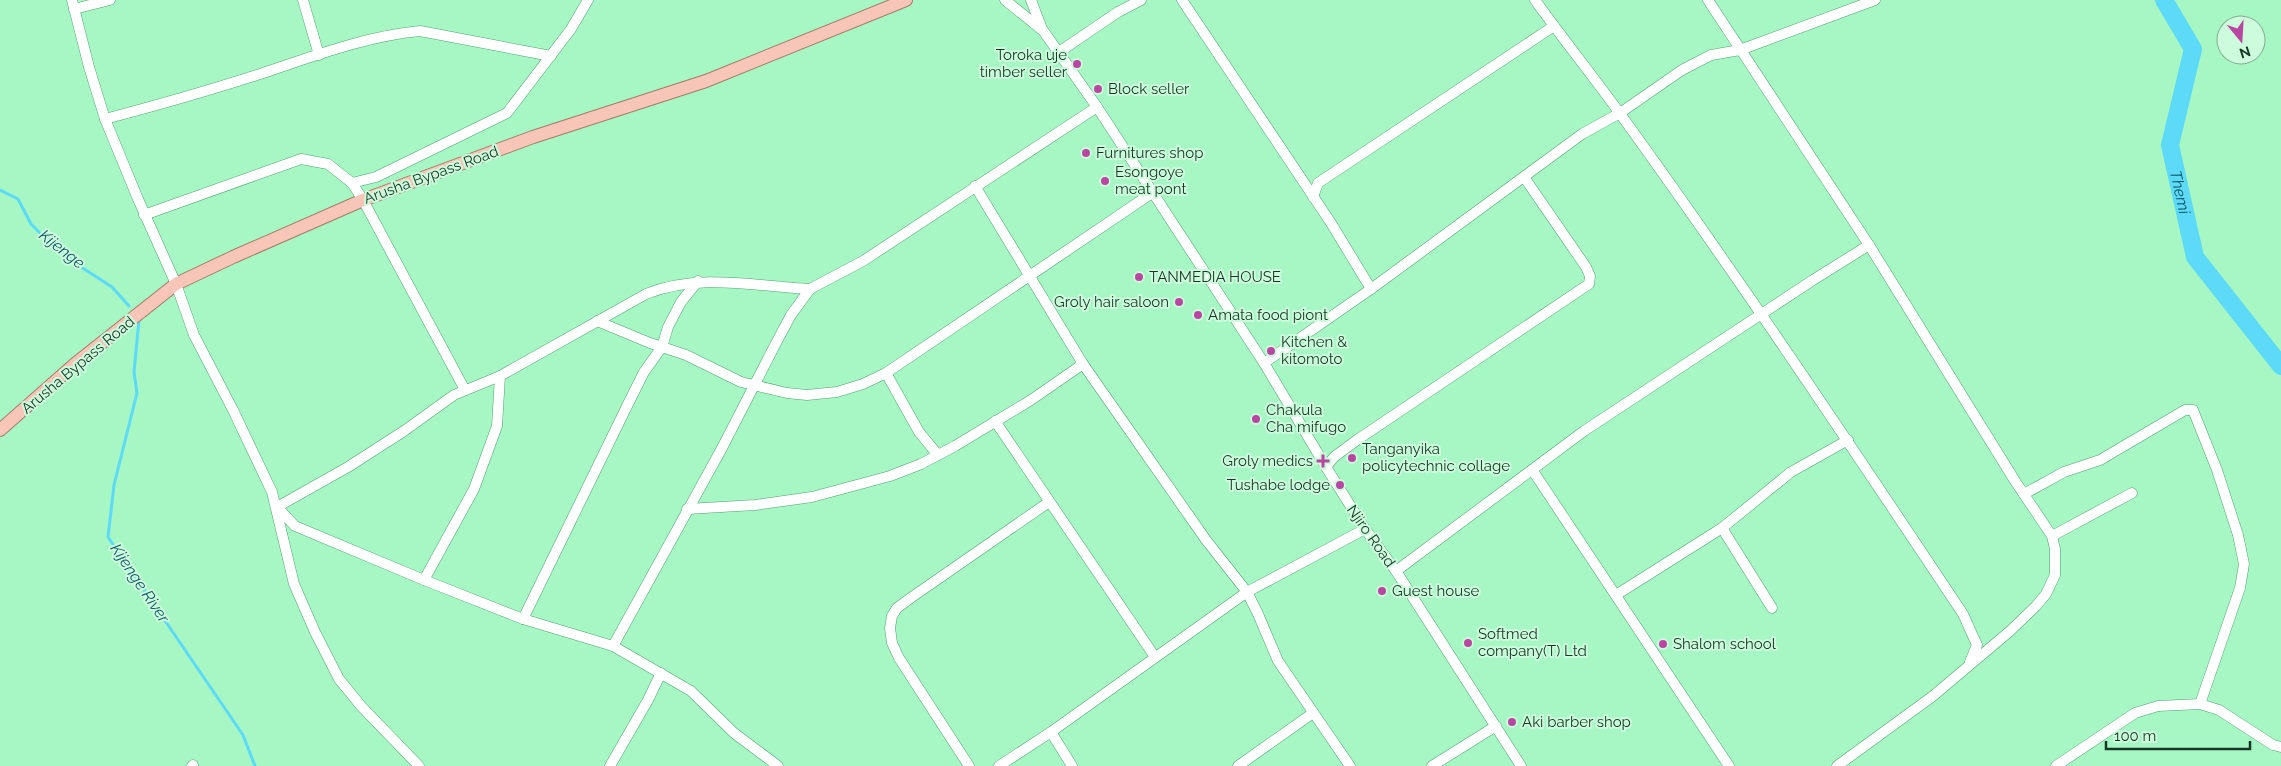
<svg xmlns="http://www.w3.org/2000/svg" width="2281" height="766" viewBox="0 0 2281 766" font-family="Raleway,sans-serif">
<style>
.lines{fill:none;stroke-linecap:round;stroke-linejoin:round}
.stream{stroke:#5ddaf8;stroke-width:3}
.river{stroke:#5ddaf8;stroke-width:18}
.minor-casing{stroke:#52a173;stroke-width:11}
.major-casing{stroke:#a67b66;stroke-width:14}
.minor{stroke:#fff;stroke-width:10}
.major{stroke:#f8c6b8;stroke-width:12}
.poi-dot{fill:#b947a2;stroke:#cdfcdd;stroke-width:2}
.labels{text-anchor:middle;dominant-baseline:central;stroke-width:4;stroke-linejoin:round;paint-order:stroke}
.poi-label{font-size:15px;fill:#163724;stroke:#cdfcdd;text-anchor:start}
.street-label{font-size:15px;fill:#163724;stroke:#cdfcdd}
.water-label{font-size:16px;font-style:italic;fill:#0f5867;stroke:#cdfcdd}
</style>
<rect width="100%" height="100%" fill="#a6f7c4"/>
<g class="lines">
<g class="stream">
<path d="M 0,190 L 18,199 L 31,224 L 48,241 L 78,265 L 112,287 L 129,306"/>
<path d="M 139,320 L 134,372 L 137,393 L 114,485 L 108,537 L 243,735 L 255,766"/>
</g>
<path class="river" id="s1" d="M 2164,0 L 2193,49 L 2170,145 L 2195,257 L 2281,366"/>
<g class="minor-casing">
<g id="minor">
<path d="M 72,0 L 89,67 L 105,119 L 138,199 L 176,284 L 194,335 L 233,410 L 272,492 L 294,584 L 315,632 L 339,679 L 361,706 L 419,766"/>
<path d="M 303,0 L 319,55"/>
<path d="M 1005,0 L 1041,29"/>
<path d="M 1031,0 L 1042,29 L 1097,107 L 1264,363 L 1326,467 L 1365,529 L 1396,571 L 1521,766"/>
<path d="M 1182,0 L 1331,223 L 1371,289"/>
<path d="M 1535,0 C 1563,39 1593,76 1621,115 C 1739,278 1851,446 1963,614 L 1977,645 L 1970,662"/>
<path d="M 1708,0 L 1869,245 L 2015,481 L 2052,536 L 2055,549 L 2055,575 L 2046,594 L 2036,606 L 2010,631 L 1933,696 L 1837,766"/>
<path d="M 74,9 L 110,0"/>
<path d="M 1059,52 L 1118,12 L 1141,0"/>
<path d="M 105,119 C 158,105 211,90 263,73 C 314,56 366,36 420,31 L 551,56"/>
<path d="M 352,183 L 376,177 L 507,113 L 571,29 L 588,0"/>
<path d="M 975,186 L 1083,364 L 1206,540 L 1247,592 L 1258,614 L 1278,661 L 1350,766"/>
<path d="M 1313,197 L 1318,183 L 1554,26"/>
<path d="M 144,215 L 301,159 L 328,164 L 352,183 L 363,200 L 465,390"/>
<path d="M 597,321 L 650,343 L 686,355 L 741,382 L 787,393 L 807,395 L 837,392 L 863,384 L 886,373 L 1152,193"/>
<path d="M 1264,363 L 1371,289 L 1582,134 L 1620,113 L 1682,70 L 1711,55 L 1740,50 L 1875,0"/>
<path d="M 886,373 L 919,432 L 938,455"/>
<path d="M 995,421 L 1155,657"/>
<path d="M 1326,467 L 1334,457 L 1357,440 L 1589,284 L 1590,276 L 1586,267 L 1524,177"/>
<path d="M 1533,471 L 1729,766"/>
<path d="M 2024,494 L 2064,472 L 2100,460 L 2185,410 L 2193,410 L 2217,470 L 2238,535 L 2244,564 L 2240,588 L 2200,704"/>
<path d="M 687,509 L 755,505 L 812,497 L 890,476 L 921,464 L 955,446 L 1031,400 L 1083,364"/>
<path d="M 1722,528 L 1772,608"/>
<path d="M 2052,536 L 2132,493"/>
<path d="M 1396,571 L 1584,431 L 1813,280 L 1869,245"/>
<path d="M 424,580 L 474,489 L 497,426 L 500,376"/>
<path d="M 1616,595 L 1722,528 L 1791,472 L 1848,440"/>
<path d="M 523,619 L 629,402 L 644,372 L 662,347 L 668,327 L 681,302 L 698,281"/>
<path d="M 613,646 L 722,448 L 775,345 L 791,315 L 810,289 L 863,261 L 1097,107"/>
<path d="M 1051,732 L 1072,766"/>
<path d="M 192,766 L 193,765"/>
<path d="M 610,766 L 648,700 L 661,673"/>
<path d="M 778,766 L 734,733 L 691,691 L 613,646 L 523,619 L 424,580 L 295,526 L 277,507 L 348,467 L 404,431 L 454,395 L 500,376 L 646,294 C 698,273 755,286 810,289"/>
<path d="M 969,766 L 899,658 L 892,643 L 890,628 L 892,616 L 897,608 L 912,597 L 1049,502"/>
<path d="M 999,766 L 1051,732 L 1247,592 L 1365,529"/>
<path d="M 1238,766 L 1313,713"/>
<path d="M 1432,766 L 1496,726"/>
<path d="M 2056,766 L 2135,713 L 2158,706 L 2200,704 L 2219,710 L 2273,745 L 2281,747"/>
</g>
</g>
<g class="major-casing">
<path id="major" d="M 0,430 L 75,364 L 176,284 L 233,257 L 363,200 L 533,137 L 706,81 L 906,0"/>
</g>
<use href="#minor" class="minor"/>
<use href="#major" class="major"/>
</g>
<g class="poi-dot">
<circle cx="1077" cy="64" r="5"/>
<circle cx="1098" cy="89" r="5"/>
<circle cx="1086" cy="153" r="5"/>
<circle cx="1105" cy="181" r="5"/>
<circle cx="1139" cy="277" r="5"/>
<circle cx="1179" cy="302" r="5"/>
<circle cx="1198" cy="315" r="5"/>
<circle cx="1271" cy="351" r="5"/>
<circle cx="1256" cy="419" r="5"/>
<circle cx="1352" cy="458" r="5"/>
<path d="M1320.5 453.5h5v5h5v5h-5v5h-5v-5h-5v-5h5z"/>
<circle cx="1340" cy="485" r="5"/>
<circle cx="1382" cy="591" r="5"/>
<circle cx="1468" cy="643" r="5"/>
<circle cx="1663" cy="644" r="5"/>
<circle cx="1512" cy="722" r="5"/>
</g>
<g class="labels">
<g class="poi-label">
<text x="1067" y="55" text-anchor="end">Toroka uje<tspan x="1067" dy="17">timber seller</tspan></text>
<text x="1108" y="89">Block seller</text>
<text x="1096" y="153">Furnitures shop</text>
<text x="1115" y="172">Esongoye<tspan x="1115" dy="17">meat pont</tspan></text>
<text x="1149" y="277">TANMEDIA HOUSE</text>
<text x="1169" y="302" text-anchor="end">Groly hair saloon</text>
<text x="1208" y="315">Amata food piont</text>
<text x="1281" y="342">Kitchen &amp;<tspan x="1281" dy="17">kitomoto</tspan></text>
<text x="1266" y="410">Chakula<tspan x="1266" dy="17">Cha mifugo</tspan></text>
<text x="1362" y="449">Tanganyika<tspan x="1362" dy="17">policytechnic collage</tspan></text>
<text x="1313" y="461" text-anchor="end">Groly medics</text>
<text x="1330" y="485" text-anchor="end">Tushabe lodge</text>
<text x="1392" y="591">Guest house</text>
<text x="1478" y="634">Softmed<tspan x="1478" dy="17">company(T) Ltd</tspan></text>
<text x="1673" y="644">Shalom school</text>
<text x="1522" y="722">Aki barber shop</text>
</g>
<g class="street-label">
<text transform="translate(431 175) rotate(-20)">Arusha Bypass Road</text>
<text transform="translate(78 365) rotate(-40)">Arusha Bypass Road</text>
<text transform="translate(1371 536) rotate(55)">Njiro Road</text>
</g>
<g class="water-label">
<text stroke="none"><textPath href="#s1" startOffset="204">Themi</textPath></text>
<text transform="translate(62 249) rotate(38)">Kijenge</text>
<text transform="translate(140 583) rotate(56)">Kijenge River</text>
</g>
</g>
<g transform="translate(2241 40) rotate(162)"><circle r="24" fill="#cdfcdd" stroke="#84ad93"/>
<path d="M0-4L9 19L0 12L-9 19Z" fill="#b947a2"/>
<text y="-8" font-size="14" font-weight="bold" text-anchor="middle" fill="#163724">N</text>
</g>
<path d="M2106 741v8h144v-8" fill="none" stroke="#163724" stroke-width="2.5"/>
<text x="2114" y="741" font-size="15" fill="#163724" stroke="#cdfcdd" stroke-width="4" paint-order="stroke">100 m</text>
</svg>
